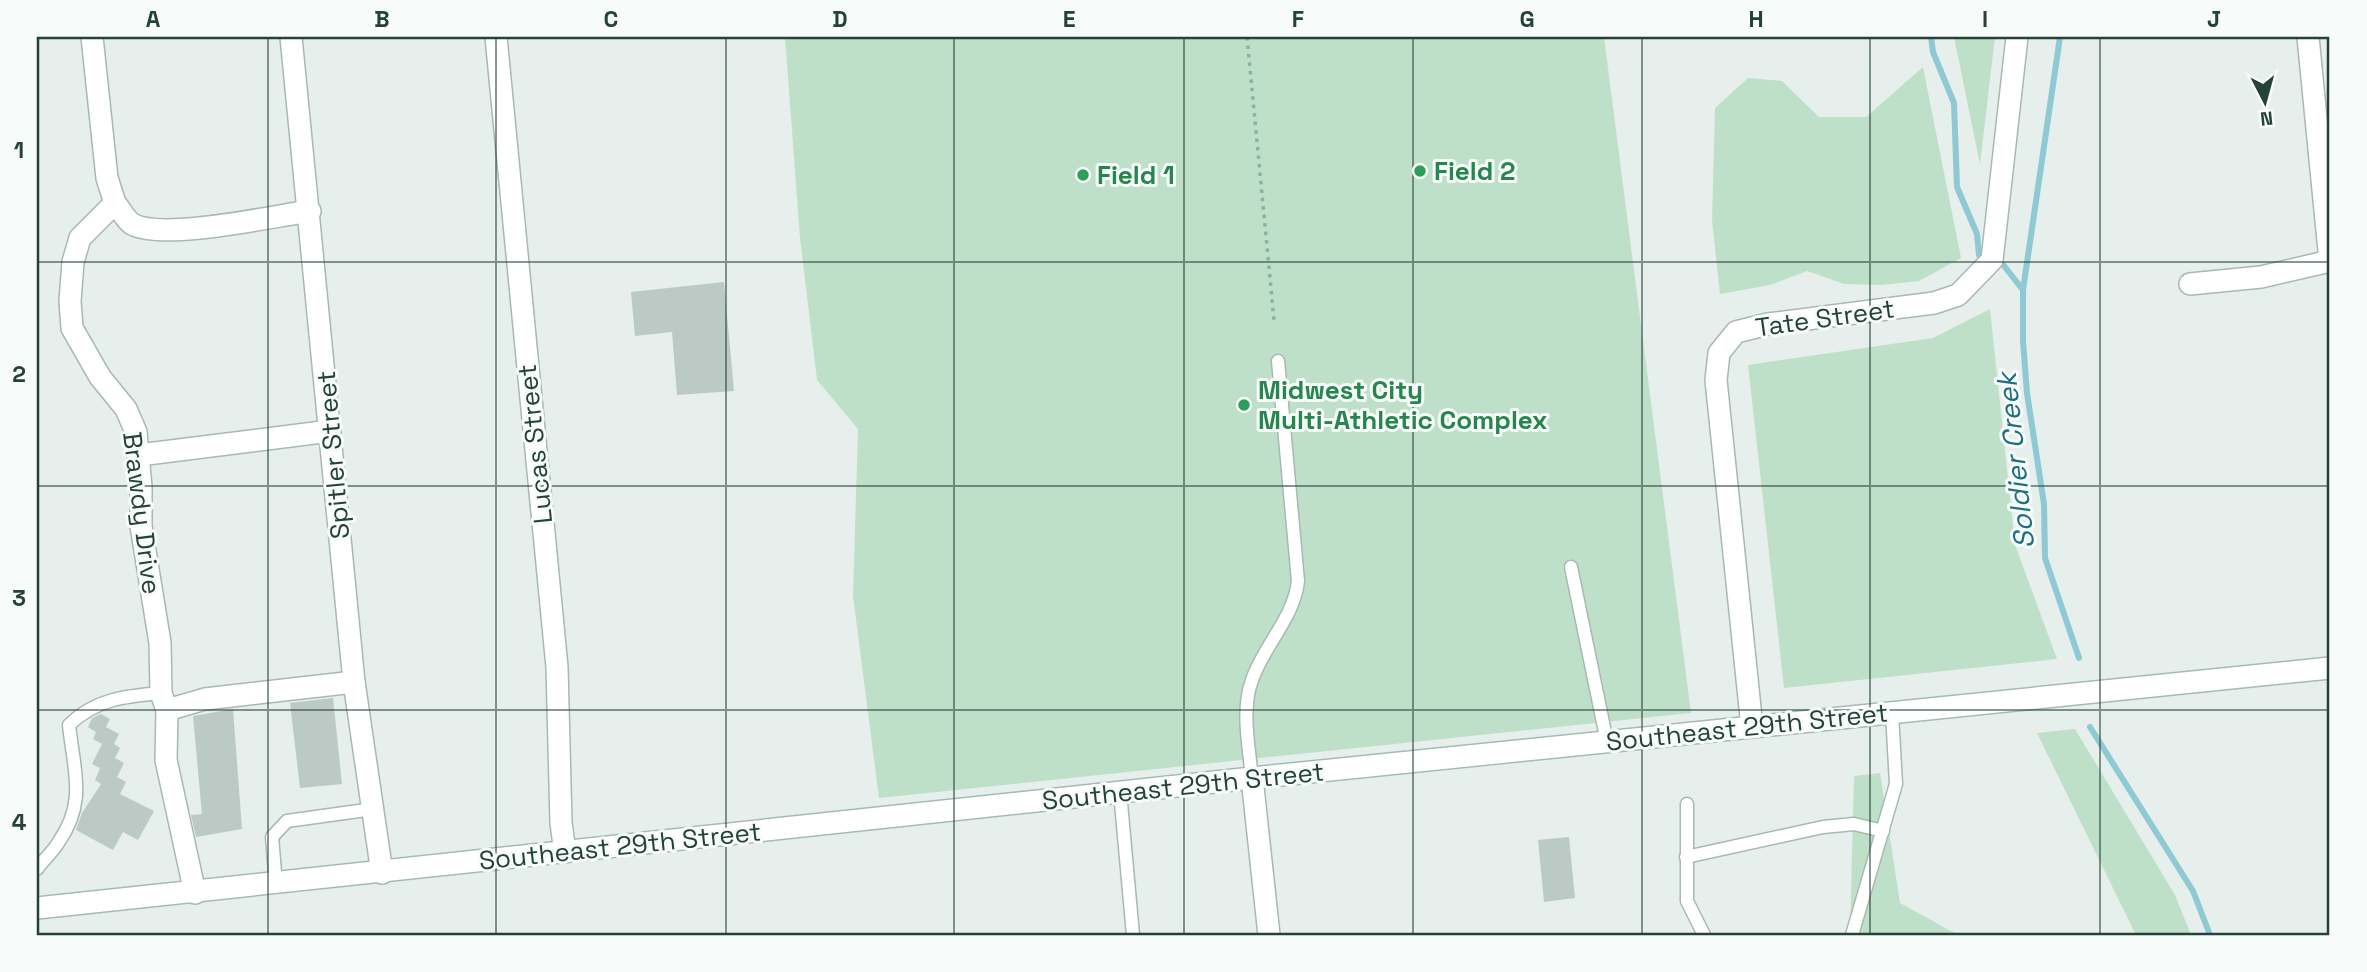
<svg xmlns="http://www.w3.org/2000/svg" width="2367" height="972" viewBox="0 0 2367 972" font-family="'Space Grotesk',sans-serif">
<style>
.green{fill:#bfe0c8}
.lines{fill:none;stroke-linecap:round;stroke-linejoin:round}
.stream{stroke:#8ec9d4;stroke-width:6}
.building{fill:#bbcac4}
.service-casing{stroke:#a8b8b2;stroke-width:15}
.minor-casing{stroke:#a8b8b2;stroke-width:24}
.secondary-casing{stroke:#a4bbb3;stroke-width:24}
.path{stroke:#86b3a5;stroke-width:3.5;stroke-dasharray:3.5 5;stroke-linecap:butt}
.service{stroke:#fff;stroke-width:12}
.minor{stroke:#fff;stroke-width:21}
.secondary{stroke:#fff;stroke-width:21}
.grid{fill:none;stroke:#24423a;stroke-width:2;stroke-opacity:0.55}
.leisure-dot{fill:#2e9e5b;stroke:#f7fbf9;stroke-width:2.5}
.labels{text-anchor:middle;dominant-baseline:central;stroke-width:6;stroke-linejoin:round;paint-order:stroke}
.leisure-label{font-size:26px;font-weight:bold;fill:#27864d;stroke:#f7fbf9;text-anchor:start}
.street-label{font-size:26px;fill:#24423a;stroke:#f7fbf9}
.water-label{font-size:28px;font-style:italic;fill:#1c6f80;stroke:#f7fbf9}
.neatline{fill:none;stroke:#24423a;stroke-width:2.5}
.grid-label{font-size:23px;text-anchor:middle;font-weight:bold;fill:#24423a}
</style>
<rect width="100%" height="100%" fill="#e6efeb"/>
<g class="green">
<path d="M 785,37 L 1604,37 L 1691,713 L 879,798 L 853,596 L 858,429 L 817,380 L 800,238 Z"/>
<path d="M 1954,37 L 1995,37 L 1980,164 Z"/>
<path d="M 1923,67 L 1961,258 L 1919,281 L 1882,285 L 1844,284 L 1807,271 L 1770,285 L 1720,294 L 1712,221 L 1715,108 L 1748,78 L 1782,81 L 1819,117 L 1866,117 Z"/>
<path d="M 1990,309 L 2015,545 L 2057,659 L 1784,688 L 1748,365 L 1933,338 Z"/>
<path d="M 2075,729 L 2175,895 L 2191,935 L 2136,935 L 2037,733 Z"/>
<path d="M 1880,773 L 1900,903 L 1958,935 L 1850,935 L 1854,776 Z"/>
</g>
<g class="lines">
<g class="stream">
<path d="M 1931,37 L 1933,52 L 1954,103 L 1957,187 L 1977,234 L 1979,255"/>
<path d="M 2060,37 L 2023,290 L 2023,341 L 2027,393 L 2044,504 L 2045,558 L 2079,658"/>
<path d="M 2001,262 L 2023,290"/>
<path d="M 2090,727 L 2193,891 L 2210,935"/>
</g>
</g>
<g class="building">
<path d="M 724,282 L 734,391 L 677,395 L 672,332 L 635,336 L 631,292 Z"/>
<path d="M 333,698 L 342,784 L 300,788 L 290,703 Z"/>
<path d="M 233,709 L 242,829 L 196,837 L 191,815 L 202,814 L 193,716 Z"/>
<path d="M 101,714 L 110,719 L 106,727 L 119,734 L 114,744 L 120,748 L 115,758 L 124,763 L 117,777 L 126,782 L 120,794 L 154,811 L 138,840 L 123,832 L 113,850 L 76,830 L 82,813 L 101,784 L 95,780 L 100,768 L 92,764 L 102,744 L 93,739 L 96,732 L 88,727 L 92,718 Z"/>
<path d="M 1569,837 L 1575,898 L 1544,902 L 1538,840 Z"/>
</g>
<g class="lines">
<g class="service-casing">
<g id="service">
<path d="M 1571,567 L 1607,742"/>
<path d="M 1252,778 C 1249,747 1241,710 1252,680 C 1264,645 1294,618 1298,581 L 1278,361"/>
<path d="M 1120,792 L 1133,935"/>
<path d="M 1687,804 L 1687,901 L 1704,935"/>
<path d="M 1686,857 L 1823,827 L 1854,824 L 1883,831"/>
<path d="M 37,869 C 43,860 52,853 58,843 C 87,802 74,772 69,725 C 95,699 126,696 161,693"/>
<path d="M 276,884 L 272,837 L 287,821 L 373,809"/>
<path d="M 1852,935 L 1896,784 L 1892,713"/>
</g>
</g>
<g class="minor-casing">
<g id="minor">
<path d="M 92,37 L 107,178 L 115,203 L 80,238 L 73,262 L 70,301 L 72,328 L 100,377 L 126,409 L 136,432 L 141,487 L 141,526 L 160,643 L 161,693 L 167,710 L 166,760 L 195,893"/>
<path d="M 291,37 L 354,682 L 382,873"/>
<path d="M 496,37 L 557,667 L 561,823 L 565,852"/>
<path d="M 2308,37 L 2330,261"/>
<path d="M 115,203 C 120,209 126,220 132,224 C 163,241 273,216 310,211"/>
<path d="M 2190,284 L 2261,277 L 2330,261"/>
<path d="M 139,455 L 330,431"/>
<path d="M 167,710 L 205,699 L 354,682"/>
<path d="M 1752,727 L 1716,380 L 1719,353 L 1736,332 L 1768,324 L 1934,303 L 1958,295 L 1992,260 L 2017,37"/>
<path d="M 1252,778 L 1269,935"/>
</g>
</g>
<g class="secondary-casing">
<path id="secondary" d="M 37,908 L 1252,778 L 2330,668"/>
</g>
<path class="path" d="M 1247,37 L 1274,320"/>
<use href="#service" class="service"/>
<use href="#minor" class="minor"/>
<use href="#secondary" class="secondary"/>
</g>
<path class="grid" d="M 268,37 L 268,935M 496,37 L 496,935M 726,37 L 726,935M 954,37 L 954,935M 1184,37 L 1184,935M 1413,37 L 1413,935M 1642,37 L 1642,935M 1870,37 L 1870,935M 2100,37 L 2100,935M 37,262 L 2330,262M 37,486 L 2330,486M 37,710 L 2330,710"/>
<g class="leisure-dot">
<circle cx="1420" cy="171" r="7"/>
<circle cx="1083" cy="175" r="7"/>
<circle cx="1244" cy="405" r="7"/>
</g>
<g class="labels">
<g class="leisure-label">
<text x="1434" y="171">Field 2</text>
<text x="1097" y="175">Field 1</text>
<text x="1258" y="390">Midwest City<tspan x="1258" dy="30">Multi-Athletic Complex</tspan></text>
</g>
<g class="street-label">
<text transform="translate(1825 318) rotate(-8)">Tate Street</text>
<text transform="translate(535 444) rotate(-96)">Lucas Street</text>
<text transform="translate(333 455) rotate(-95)">Spitler Street</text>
<text transform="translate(142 513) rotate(83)">Brawdy Drive</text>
<text transform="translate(1747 727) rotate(-6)">Southeast 29th Street</text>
<text transform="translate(1183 786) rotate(-6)">Southeast 29th Street</text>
<text transform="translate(620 846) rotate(-6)">Southeast 29th Street</text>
</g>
<g class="water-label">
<text transform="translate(2015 461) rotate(-96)">Soldier Creek</text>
</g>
</g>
<rect width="2367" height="972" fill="none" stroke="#f7fbf9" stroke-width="77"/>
<g transform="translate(2265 102) rotate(174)" stroke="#f7fbf9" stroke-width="5" paint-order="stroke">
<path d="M0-5L12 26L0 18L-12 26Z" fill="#24423a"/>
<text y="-10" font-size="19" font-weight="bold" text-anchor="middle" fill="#24423a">N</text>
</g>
<rect x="38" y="38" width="2290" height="896" class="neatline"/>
<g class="grid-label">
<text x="153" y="27">A</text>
<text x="382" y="27">B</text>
<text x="611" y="27">C</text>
<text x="840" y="27">D</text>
<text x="1069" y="27">E</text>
<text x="1298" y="27">F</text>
<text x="1527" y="27">G</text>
<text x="1756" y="27">H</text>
<text x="1985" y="27">I</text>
<text x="2214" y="27">J</text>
<text x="19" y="158">1</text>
<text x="19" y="382">2</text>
<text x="19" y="606">3</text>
<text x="19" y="830">4</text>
</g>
</svg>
